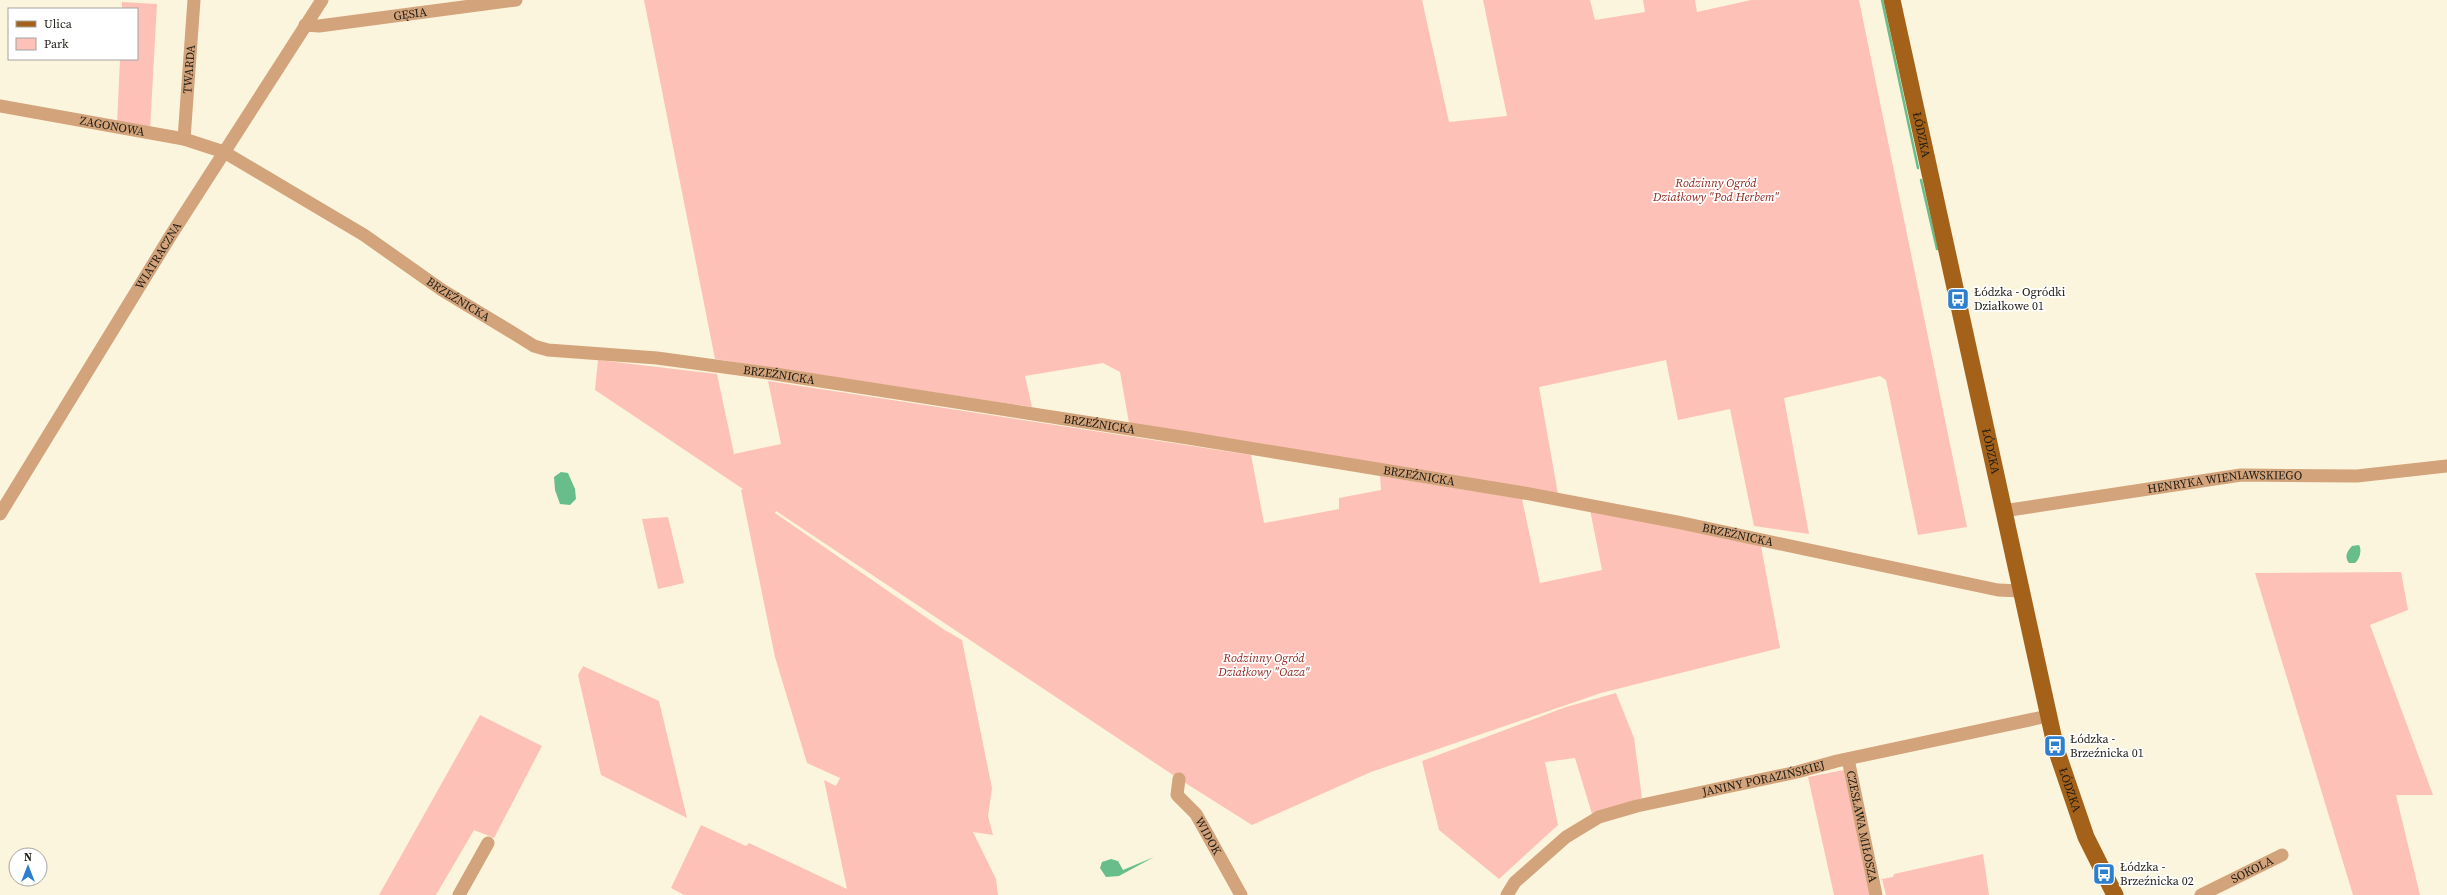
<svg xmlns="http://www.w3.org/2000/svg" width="2447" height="895" viewBox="0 0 2447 895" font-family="'Source Serif 4',serif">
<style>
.green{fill:#fec1b7}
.water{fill:#67be8a}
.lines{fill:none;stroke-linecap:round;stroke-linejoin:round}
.stream{stroke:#67be8a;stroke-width:2.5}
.minor{stroke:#d3a37b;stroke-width:13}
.major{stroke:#a4611a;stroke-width:17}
.labels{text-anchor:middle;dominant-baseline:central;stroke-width:3.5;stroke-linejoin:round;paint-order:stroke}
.street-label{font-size:12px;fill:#1f1c14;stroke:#fff}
.park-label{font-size:12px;font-style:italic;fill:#91271d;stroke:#fff}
.poi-label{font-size:12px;fill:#1f1c14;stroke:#fff;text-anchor:start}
</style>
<rect width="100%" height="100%" fill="#fcf5dd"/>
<g class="green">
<path d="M 644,0 L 1422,0 L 1449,122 L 1507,116 L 1483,0 L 1590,0 L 1595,20 L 1645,12 L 1643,0 L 1695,0 L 1697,12 L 1751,0 L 1859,0 L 1967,527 L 1918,535 L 1886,380 L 1880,376 L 1784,398 L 1809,534 L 1754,526 L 1730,409 L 1678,420 L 1666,360 L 1539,387 L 1558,494 L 1129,423 L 1120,372 L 1103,363 L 1025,376 L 1032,407 L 715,359 Z"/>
<path d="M 122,2 L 157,4 L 150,130 L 117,124 L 120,59 L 137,59 L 137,9 L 122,9 Z"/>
<path d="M 598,360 L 717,374 L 734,454 L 781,444 L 768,381 L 1251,455 L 1264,523 L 1339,509 L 1339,498 L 1381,490 L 1380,476 L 1522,499 L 1540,583 L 1602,570 L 1590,510 L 1761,546 L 1780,648 L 1601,693 L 1371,772 L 1252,825 L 1179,779 L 776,511 L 775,513 L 943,629 L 962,640 L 992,788 L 988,816 L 993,835 L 973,832 L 996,879 L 998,895 L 684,895 L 671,888 L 701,825 L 746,846 L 749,843 L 847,889 L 824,780 L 836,786 L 840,778 L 807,763 L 775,657 L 741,490 L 743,489 L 595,390 Z"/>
<path d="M 668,517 L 684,583 L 658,589 L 642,519 Z"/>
<path d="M 2401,572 L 2408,610 L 2370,625 L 2433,795 L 2396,795 L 2420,895 L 2353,895 L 2255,573 Z"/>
<path d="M 583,666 L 659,701 L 687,818 L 601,775 L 578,675 Z"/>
<path d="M 1616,693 L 1634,738 L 1642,798 L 1592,814 L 1575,758 L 1545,762 L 1558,825 L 1499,879 L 1439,830 L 1422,761 L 1566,707 Z"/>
<path d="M 480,715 L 542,746 L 494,838 L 474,830 L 436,895 L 379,895 Z"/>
<path d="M 1844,770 L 1870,895 L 1834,895 L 1808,777 Z"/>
<path d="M 1983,854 L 1989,895 L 1886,895 L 1882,879 L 1893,877 L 1894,874 Z"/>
</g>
<g class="water">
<path d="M 561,472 L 568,473 L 575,489 L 576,499 L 570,505 L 560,504 L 555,490 L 554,477 Z"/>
<path d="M 2359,545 C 2362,550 2360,559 2355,563 L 2349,563 C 2344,557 2347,551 2352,546 Z"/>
<path d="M 1154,857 L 1119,876 L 1106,877 L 1100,868 L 1102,862 L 1111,859 L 1118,861 L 1123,870 Z"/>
</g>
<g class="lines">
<g class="stream">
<path d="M 1882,0 L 1918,168"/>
<path d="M 1921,180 L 1937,249"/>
</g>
<g class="minor">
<path id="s1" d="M 305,25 L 319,26 L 516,0"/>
<path id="s2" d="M 0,106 L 184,139 L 224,152 L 364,235 L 442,290 L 518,336 L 534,346 L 548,350 L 657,358 L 775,374 L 1188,438 L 1524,493 L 1677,522 L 1998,590 L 2021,591"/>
<path id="s3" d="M 184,139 L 194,0"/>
<path id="s4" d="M 2003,511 L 2241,475 L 2357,476 L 2447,466"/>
<path id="s5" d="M 0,514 L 171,235 L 322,0"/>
<path id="s6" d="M 1848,759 L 1876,895"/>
<path id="s7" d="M 1179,779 L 1177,795 L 1196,814 L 1241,895"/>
<path d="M 459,895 L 488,843"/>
<path id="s8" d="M 1507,895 L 1515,882 L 1566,837 L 1599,817 L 1637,806 L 1797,772 L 1837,761 L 2048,716"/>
<path id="s9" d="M 2201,895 L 2282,855"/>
</g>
<path class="major" id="s10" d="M 1892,0 L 2056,749 L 2086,837 L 2115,895"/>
</g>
<defs>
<g id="bus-square" transform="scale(1.15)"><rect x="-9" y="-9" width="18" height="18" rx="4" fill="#2e80cf" stroke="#fff"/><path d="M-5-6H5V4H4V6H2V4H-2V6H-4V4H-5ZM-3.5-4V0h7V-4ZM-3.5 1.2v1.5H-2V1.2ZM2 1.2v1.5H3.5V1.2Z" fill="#fff"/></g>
</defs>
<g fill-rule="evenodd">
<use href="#bus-square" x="1958" y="299"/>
<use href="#bus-square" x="2055" y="746"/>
<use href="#bus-square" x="2104" y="874"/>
</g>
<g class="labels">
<g class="street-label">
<text stroke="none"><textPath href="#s1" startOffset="106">GĘSIA</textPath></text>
<text stroke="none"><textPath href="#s3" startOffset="70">TWARDA</textPath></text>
<text stroke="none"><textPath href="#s2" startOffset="114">ZAGONOWA</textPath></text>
<text stroke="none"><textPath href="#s10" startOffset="138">ŁÓDZKA</textPath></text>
<text stroke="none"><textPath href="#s5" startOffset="303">WIATRACZNA</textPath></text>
<text stroke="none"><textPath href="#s2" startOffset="506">BRZEŹNICKA</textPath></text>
<text stroke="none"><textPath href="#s2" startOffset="842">BRZEŹNICKA</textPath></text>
<text stroke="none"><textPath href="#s2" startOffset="1166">BRZEŹNICKA</textPath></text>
<text stroke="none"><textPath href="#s10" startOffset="462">ŁÓDZKA</textPath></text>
<text stroke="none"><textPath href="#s2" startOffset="1490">BRZEŹNICKA</textPath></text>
<text stroke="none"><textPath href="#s4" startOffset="224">HENRYKA WIENIAWSKIEGO</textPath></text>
<text stroke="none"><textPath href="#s2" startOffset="1814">BRZEŹNICKA</textPath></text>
<text stroke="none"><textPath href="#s8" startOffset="291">JANINY PORAZIŃSKIEJ</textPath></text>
<text stroke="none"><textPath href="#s10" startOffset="810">ŁÓDZKA</textPath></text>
<text stroke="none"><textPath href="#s6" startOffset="69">CZESŁAWA MIŁOSZA</textPath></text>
<text stroke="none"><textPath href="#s7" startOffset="68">WIDOK</textPath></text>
<text stroke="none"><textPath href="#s9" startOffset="57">SOKOLA</textPath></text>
</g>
<g class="park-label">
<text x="1716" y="183">Rodzinny Ogród<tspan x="1716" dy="14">Działkowy "Pod Herbem"</tspan></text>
<text x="1264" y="658">Rodzinny Ogród<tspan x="1264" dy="14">Działkowy "Oaza"</tspan></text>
</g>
<g class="poi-label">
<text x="1974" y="292">Łódzka - Ogródki<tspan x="1974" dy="14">Działkowe 01</tspan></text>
<text x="2070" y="739">Łódzka -<tspan x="2070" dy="14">Brzeźnicka 01</tspan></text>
<text x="2120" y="867">Łódzka -<tspan x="2120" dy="14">Brzeźnicka 02</tspan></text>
</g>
</g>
<rect x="8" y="8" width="130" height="52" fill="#ffffff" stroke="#a5a4a1"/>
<rect x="16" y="21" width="20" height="6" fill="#a4611a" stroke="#a5a4a1"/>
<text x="44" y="28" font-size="12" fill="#1f1c14">Ulica</text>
<rect x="16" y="38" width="20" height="12" fill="#fec1b7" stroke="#a5a4a1"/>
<text x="44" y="48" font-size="12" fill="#1f1c14">Park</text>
<g transform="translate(28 867)"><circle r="19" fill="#ffffff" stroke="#a5a4a1"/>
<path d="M0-3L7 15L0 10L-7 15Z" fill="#2e80cf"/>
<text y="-6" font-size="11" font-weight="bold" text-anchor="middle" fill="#1f1c14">N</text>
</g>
</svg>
